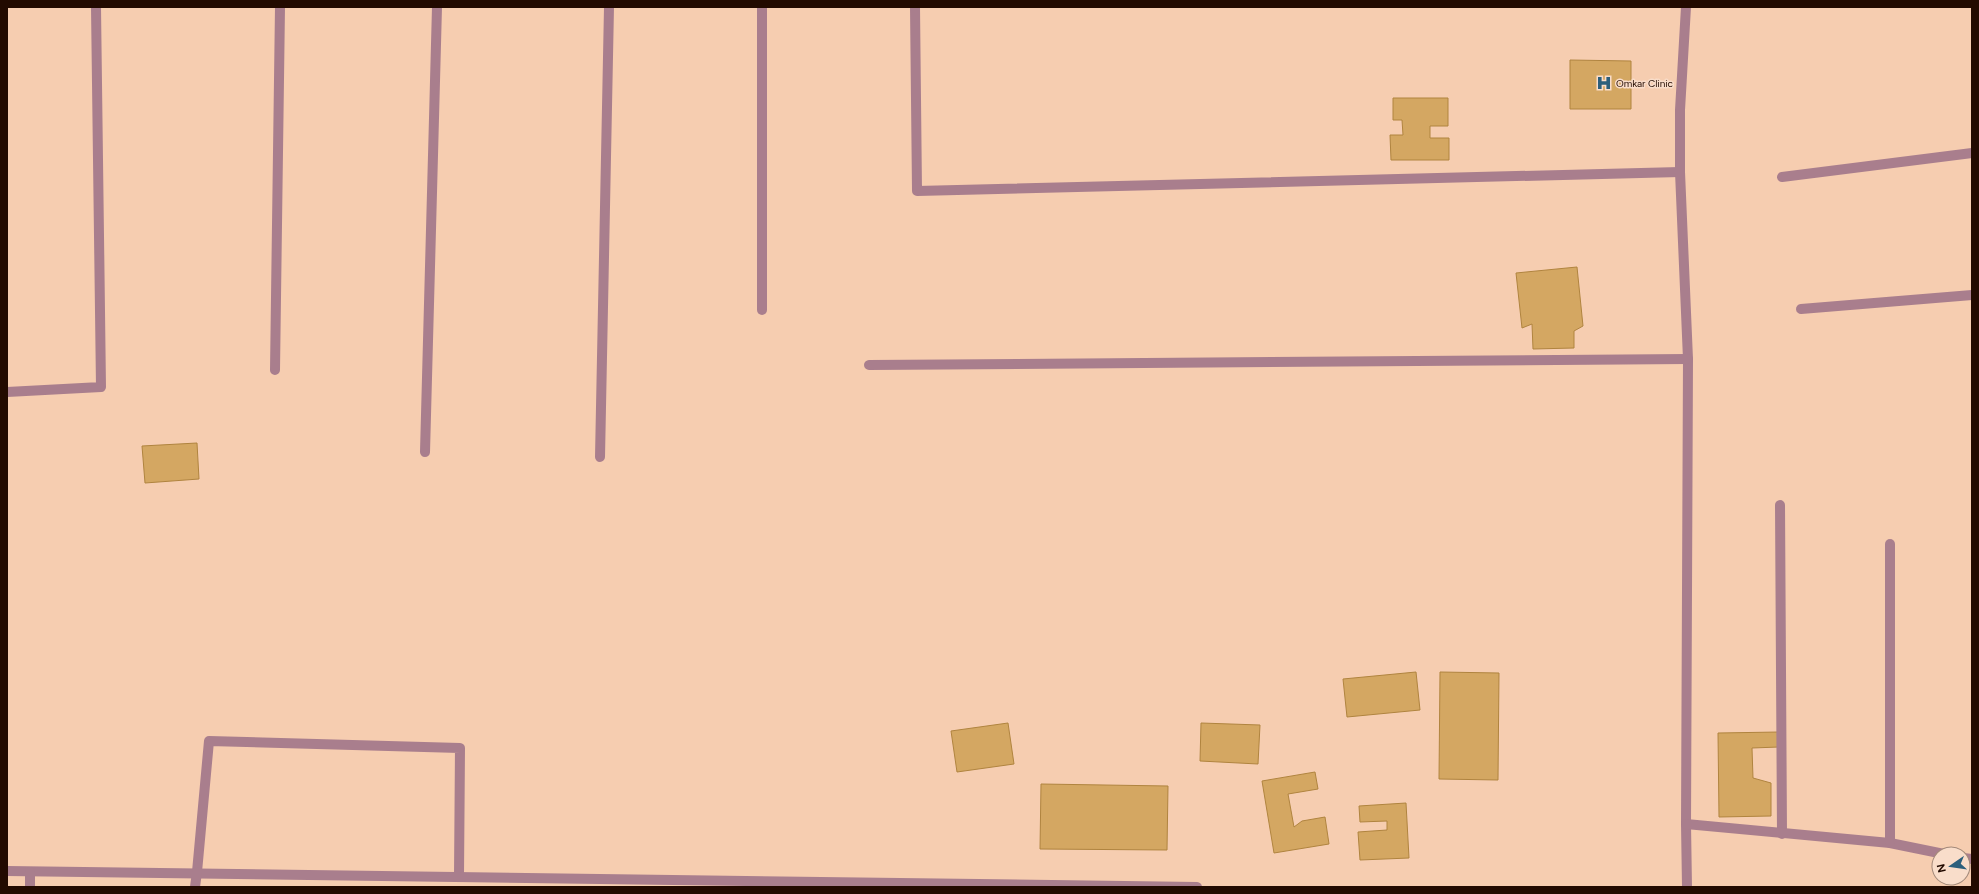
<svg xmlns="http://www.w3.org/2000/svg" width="1979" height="894" viewBox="0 0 1979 894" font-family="Figtree,sans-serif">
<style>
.building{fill:#d4a762;stroke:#b0843f}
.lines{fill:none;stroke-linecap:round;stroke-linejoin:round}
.lane{stroke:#a97e8d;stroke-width:10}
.street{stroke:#a97e8d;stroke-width:10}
.labels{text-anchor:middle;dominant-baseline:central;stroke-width:3;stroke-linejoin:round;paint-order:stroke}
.poi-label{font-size:10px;fill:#220a00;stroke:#f9ddca;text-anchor:start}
</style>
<rect width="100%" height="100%" fill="#f6cdb0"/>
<g class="building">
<path d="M 1570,60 L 1631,61 L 1631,109 L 1570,109 Z"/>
<path d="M 1393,98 L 1448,98 L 1448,126 L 1430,126 L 1430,138 L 1449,138 L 1449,160 L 1391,160 L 1390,135 L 1403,135 L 1402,120 L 1393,120 Z"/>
<path d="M 1577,267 L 1583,326 L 1574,331 L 1574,348 L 1533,349 L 1532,324 L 1522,328 L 1516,273 Z"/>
<path d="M 197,443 L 199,479 L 145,483 L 142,446 Z"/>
<path d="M 1416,672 L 1420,710 L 1347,717 L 1343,679 Z"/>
<path d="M 1440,672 L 1499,673 L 1498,780 L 1439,779 Z"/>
<path d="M 1008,723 L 1014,764 L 957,772 L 951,731 Z"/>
<path d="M 1201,723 L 1260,725 L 1258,764 L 1200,761 Z"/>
<path d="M 1779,732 L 1779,747 L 1752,748 L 1753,778 L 1771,783 L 1771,816 L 1719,817 L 1718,733 Z"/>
<path d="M 1315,772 L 1318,789 L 1288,794 L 1294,827 L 1302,821 L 1325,817 L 1329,844 L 1274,853 L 1262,781 Z"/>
<path d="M 1041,784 L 1168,786 L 1167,850 L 1040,849 Z"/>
<path d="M 1406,803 L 1409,858 L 1360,860 L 1358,832 L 1387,830 L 1387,821 L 1360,822 L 1359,806 Z"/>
</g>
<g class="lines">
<path class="lane" d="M 197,872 L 209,741 L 460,748 L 459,876"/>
<g class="street">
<path d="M 762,7 L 762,310"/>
<path d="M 915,7 L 917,191 L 1680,172"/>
<path d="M 1686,7 L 1680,110 L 1680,172 L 1688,359 L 1686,824 L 1687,887"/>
<path d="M 1782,177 L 1972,153"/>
<path d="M 1801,309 L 1972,295"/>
<path d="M 869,365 L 1688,359"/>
<path d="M 275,370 L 280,7"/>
<path d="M 7,392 L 101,387 L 96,7"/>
<path d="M 425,452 L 437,7"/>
<path d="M 600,457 L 609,7"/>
<path d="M 1780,505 L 1782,834"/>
<path d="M 1686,824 L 1890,843 L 1944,854"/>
<path d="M 1890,843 L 1890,544"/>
<path d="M 1963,858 L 1972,859"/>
<path d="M 7,871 L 1197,887"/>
<path d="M 30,887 L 30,872"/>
<path d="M 195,887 L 197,872"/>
</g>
</g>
<defs>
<g id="hospital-bare" transform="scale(1.2)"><path d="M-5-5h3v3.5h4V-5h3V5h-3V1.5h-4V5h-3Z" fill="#2c5f7c" stroke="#f9ddca" stroke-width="2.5" paint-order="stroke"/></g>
</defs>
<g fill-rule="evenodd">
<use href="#hospital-bare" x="1604" y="83"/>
</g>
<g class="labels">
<g class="poi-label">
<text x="1616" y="83">Omkar Clinic</text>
</g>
</g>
<rect width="1979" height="894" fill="none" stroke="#220a00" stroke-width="16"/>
<g transform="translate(1951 866) rotate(257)"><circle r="19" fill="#f9ddca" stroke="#a38979"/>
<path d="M0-3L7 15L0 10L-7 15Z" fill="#2c5f7c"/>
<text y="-6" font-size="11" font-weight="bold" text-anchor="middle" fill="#220a00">N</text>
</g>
</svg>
